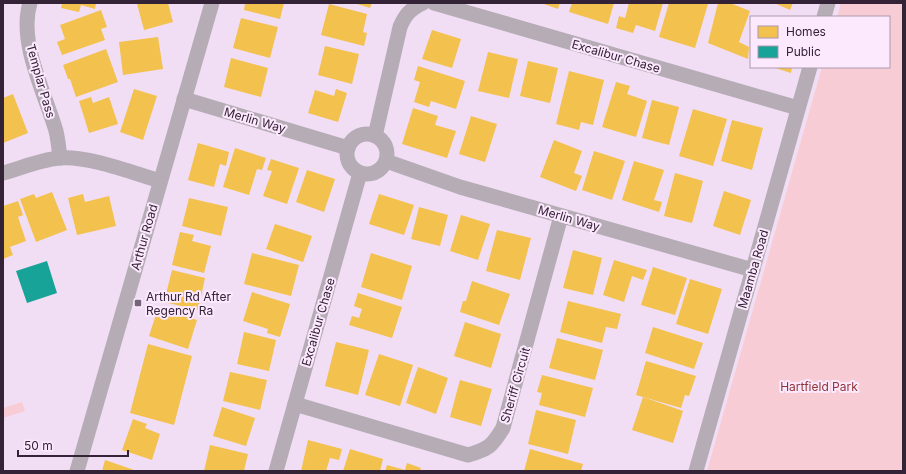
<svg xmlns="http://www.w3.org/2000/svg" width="906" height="474" viewBox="0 0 906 474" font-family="Inter,sans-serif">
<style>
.green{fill:#f8ccd4}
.homes{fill:#f2c14e}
.public{fill:#17a398}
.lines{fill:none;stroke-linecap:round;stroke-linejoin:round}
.minor{stroke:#b5acb6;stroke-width:15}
.poi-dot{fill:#766478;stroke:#fce9fe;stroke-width:1.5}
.labels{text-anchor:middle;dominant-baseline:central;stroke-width:4;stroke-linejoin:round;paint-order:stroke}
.street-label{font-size:12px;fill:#342236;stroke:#fce9fe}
.poi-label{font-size:12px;fill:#342236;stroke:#fce9fe;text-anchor:start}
.park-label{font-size:12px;fill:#913434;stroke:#fce9fe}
</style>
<rect width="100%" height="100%" fill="#f2def4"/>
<g class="green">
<path d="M 841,3 L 903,3 L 903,471 L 707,471 L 822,67 L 889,67 L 889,17 L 837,17 Z"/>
<path d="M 22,402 L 25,411 L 3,418 L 3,408 Z"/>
</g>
<g class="homes">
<path d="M 62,3 L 96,3 L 95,9 L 81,5 L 79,12 L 61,8 Z"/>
<path d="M 141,3 L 168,3 L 173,22 L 144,30 L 137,4 Z"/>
<path d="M 245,3 L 284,3 L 280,19 L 244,10 Z"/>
<path d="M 354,3 L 372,3 L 370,8 Z"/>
<path d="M 541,3 L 560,3 L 558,9 Z"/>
<path d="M 572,3 L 614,3 L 608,24 L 569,12 Z"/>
<path d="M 629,3 L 663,3 L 655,31 L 636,25 L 633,33 L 616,28 L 619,16 L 625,18 Z"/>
<path d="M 669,3 L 704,3 L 708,4 L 695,48 L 659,37 Z"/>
<path d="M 718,3 L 730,3 L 750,11 L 739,42 L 749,47 L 748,59 L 708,43 Z"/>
<path d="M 774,3 L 793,3 L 790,10 Z"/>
<path d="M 329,4 L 367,14 L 363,32 L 367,33 L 364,46 L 321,35 Z"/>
<path d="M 101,10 L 107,27 L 101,29 L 105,40 L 62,55 L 57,42 L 65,39 L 60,25 Z"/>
<path d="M 241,18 L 278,27 L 270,58 L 233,48 Z"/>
<path d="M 432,30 L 461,39 L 452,68 L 422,59 Z"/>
<path d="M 158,37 L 163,69 L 123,75 L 119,42 Z"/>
<path d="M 325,46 L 359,54 L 352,84 L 318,75 Z"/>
<path d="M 106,49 L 118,82 L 76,97 L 70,79 L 68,79 L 63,65 Z"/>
<path d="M 488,52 L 518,59 L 509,98 L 478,91 Z"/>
<path d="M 231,58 L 268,68 L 261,97 L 224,87 Z"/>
<path d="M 528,61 L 558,68 L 550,103 L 520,96 Z"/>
<path d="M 418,66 L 465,81 L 456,109 L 431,101 L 429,107 L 414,102 L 420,82 L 414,80 Z"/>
<path d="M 772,67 L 792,67 L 791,73 Z"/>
<path d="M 569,71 L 604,80 L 593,125 L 581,122 L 579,130 L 556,124 Z"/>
<path d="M 616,82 L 630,86 L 627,94 L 647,101 L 636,137 L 602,127 Z"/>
<path d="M 134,89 L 157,96 L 143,140 L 120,132 Z"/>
<path d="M 336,89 L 347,93 L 338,122 L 308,113 L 315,90 L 334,96 Z"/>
<path d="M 13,94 L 28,133 L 3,143 L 3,98 Z"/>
<path d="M 91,97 L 93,103 L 109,97 L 118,124 L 89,133 L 79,101 Z"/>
<path d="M 652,100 L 679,107 L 669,145 L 642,138 Z"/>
<path d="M 413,108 L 438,116 L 435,125 L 456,131 L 447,158 L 402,144 Z"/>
<path d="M 693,109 L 727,119 L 713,166 L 679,156 Z"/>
<path d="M 471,116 L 497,124 L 485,162 L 459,154 Z"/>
<path d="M 732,120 L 763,128 L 752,170 L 721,161 Z"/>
<path d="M 554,140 L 582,151 L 574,173 L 582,176 L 576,191 L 540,177 Z"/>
<path d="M 198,143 L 229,152 L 226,166 L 220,164 L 214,187 L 188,180 Z"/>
<path d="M 235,148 L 266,158 L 262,170 L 257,169 L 249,195 L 223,187 Z"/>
<path d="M 594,151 L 625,161 L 612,200 L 582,190 Z"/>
<path d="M 271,159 L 299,168 L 287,204 L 263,196 L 272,171 L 267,170 Z"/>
<path d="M 634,161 L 664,170 L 654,200 L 662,202 L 659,212 L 622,200 Z"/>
<path d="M 307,170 L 335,179 L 324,212 L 296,202 Z"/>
<path d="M 675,173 L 703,181 L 692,223 L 664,216 Z"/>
<path d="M 724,191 L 751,200 L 740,235 L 713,226 Z"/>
<path d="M 52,192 L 67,230 L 36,242 L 20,199 L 34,194 L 36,198 Z"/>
<path d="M 83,194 L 85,202 L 109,196 L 116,226 L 77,235 L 68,198 Z"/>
<path d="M 379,194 L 414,205 L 404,235 L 369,224 Z"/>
<path d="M 189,198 L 228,207 L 221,236 L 182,226 Z"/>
<path d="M 18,201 L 23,215 L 18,217 L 26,241 L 10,247 L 13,255 L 3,259 L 3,206 Z"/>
<path d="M 419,207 L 448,215 L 440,246 L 411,239 Z"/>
<path d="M 461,215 L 490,224 L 478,260 L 450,251 Z"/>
<path d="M 275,224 L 312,236 L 303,262 L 266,249 Z"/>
<path d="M 497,230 L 531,238 L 520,280 L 486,271 Z"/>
<path d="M 180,232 L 194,235 L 192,241 L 211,246 L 204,273 L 172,265 Z"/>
<path d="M 573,250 L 602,258 L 593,295 L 563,288 Z"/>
<path d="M 252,253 L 299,265 L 291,296 L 244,284 Z"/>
<path d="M 371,253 L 412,266 L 402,300 L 361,287 Z"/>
<path d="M 614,260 L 647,270 L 643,280 L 632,276 L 624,302 L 603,295 Z"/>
<path d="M 653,267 L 687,278 L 675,315 L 641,305 Z"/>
<path d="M 172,270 L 205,278 L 198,310 L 164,302 Z"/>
<path d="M 690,279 L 722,289 L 708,334 L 676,324 Z"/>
<path d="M 472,281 L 510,294 L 499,325 L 460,312 L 463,301 L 466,301 Z"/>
<path d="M 252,292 L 290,304 L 280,337 L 267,333 L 268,329 L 243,321 Z"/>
<path d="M 358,293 L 402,307 L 392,338 L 349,325 L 352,316 L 359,318 L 362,309 L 354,306 Z"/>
<path d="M 568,301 L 621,314 L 617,329 L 606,327 L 602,343 L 560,332 Z"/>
<path d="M 158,308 L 197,320 L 188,349 L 149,336 Z"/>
<path d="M 465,322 L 501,334 L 491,368 L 454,356 Z"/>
<path d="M 653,327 L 703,343 L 694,369 L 645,353 Z"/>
<path d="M 244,332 L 276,340 L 269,371 L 237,364 Z"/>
<path d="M 557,338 L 603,350 L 595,380 L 549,368 Z"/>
<path d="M 336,342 L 369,350 L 358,395 L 325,386 Z"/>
<path d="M 148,344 L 192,356 L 174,425 L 130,413 Z"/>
<path d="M 379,354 L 413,365 L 400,406 L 365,395 Z"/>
<path d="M 646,361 L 696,376 L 689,396 L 685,395 L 681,408 L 636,395 Z"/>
<path d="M 418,367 L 448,378 L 436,414 L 406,403 Z"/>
<path d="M 230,372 L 267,380 L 260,410 L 223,401 Z"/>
<path d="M 542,375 L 593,388 L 585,417 L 539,405 L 542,393 L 537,392 Z"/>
<path d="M 460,380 L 492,389 L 481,426 L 450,417 Z"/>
<path d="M 643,397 L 683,411 L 673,443 L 632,430 Z"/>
<path d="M 222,407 L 255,418 L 246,446 L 213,436 Z"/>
<path d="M 536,410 L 576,420 L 568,454 L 528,444 Z"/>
<path d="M 133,419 L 147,424 L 145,428 L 160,434 L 152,460 L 122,450 Z"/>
<path d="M 308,440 L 342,449 L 339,460 L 330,458 L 326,471 L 301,471 Z"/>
<path d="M 210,445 L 248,454 L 244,471 L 204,471 Z"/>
<path d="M 350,449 L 383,459 L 380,471 L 343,471 Z"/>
<path d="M 530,449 L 583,464 L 581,471 L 524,471 Z"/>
<path d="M 105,460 L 137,471 L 102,471 Z"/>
<path d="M 407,463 L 421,468 L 420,471 L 385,471 L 387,465 L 405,470 Z"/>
</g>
<path class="public" d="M 47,261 L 57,293 L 27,303 L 16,271 Z"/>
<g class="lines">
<g class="minor">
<path d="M 30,3 C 18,42 45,93 56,131 C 58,139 59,149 60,158"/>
<path d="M 434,3 L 798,108"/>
<path d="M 824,17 L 828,3"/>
<path d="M 184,99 L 348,148"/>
<circle cx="367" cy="154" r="20"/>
<path d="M 375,136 L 400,27 C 405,15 411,8 423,3"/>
<path d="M 386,161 L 460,187 L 753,270"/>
<path d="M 3,173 C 21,168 40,160 59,158 C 87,155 133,173 160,181"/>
<path d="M 295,404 L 468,455 C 489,449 492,446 503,428 L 561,216"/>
<path d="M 77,471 L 212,3"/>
<path d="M 276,471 L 360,173"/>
<path d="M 696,471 L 810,67"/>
</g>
</g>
<rect class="poi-dot" x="134" y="299" width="8" height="8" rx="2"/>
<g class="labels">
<g class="street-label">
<text transform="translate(616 56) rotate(16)">Excalibur Chase</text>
<text transform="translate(41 81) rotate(74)">Templar Pass</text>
<text transform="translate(255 120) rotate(16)">Merlin Way</text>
<text transform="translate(569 218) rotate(16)">Merlin Way</text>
<text transform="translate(144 237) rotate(-74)">Arthur Road</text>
<text transform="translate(753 269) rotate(-74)">Maamba Road</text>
<text transform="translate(318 322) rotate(-74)">Excalibur Chase</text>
<text transform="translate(515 385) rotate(-74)">Sheriff Circuit</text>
</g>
<g class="poi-label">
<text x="146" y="296">Arthur Rd After<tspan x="146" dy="14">Regency Ra</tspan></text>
</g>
<g class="park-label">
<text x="819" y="386">Hartfield Park</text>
</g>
</g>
<rect width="906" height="474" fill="none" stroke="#342236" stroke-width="8"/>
<rect x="750" y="16" width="140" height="52" fill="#fce9fe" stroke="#ac99ae"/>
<rect x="758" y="26" width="20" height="12" fill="#f2c14e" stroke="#ac99ae"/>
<text x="786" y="36" font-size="12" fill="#342236">Homes</text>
<rect x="758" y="46" width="20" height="12" fill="#17a398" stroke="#ac99ae"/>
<text x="786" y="56" font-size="12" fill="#342236">Public</text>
<path d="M18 450v6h110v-6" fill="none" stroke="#342236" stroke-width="2"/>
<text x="24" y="450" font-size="12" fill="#342236" stroke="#fce9fe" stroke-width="3" paint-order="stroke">50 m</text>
</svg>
